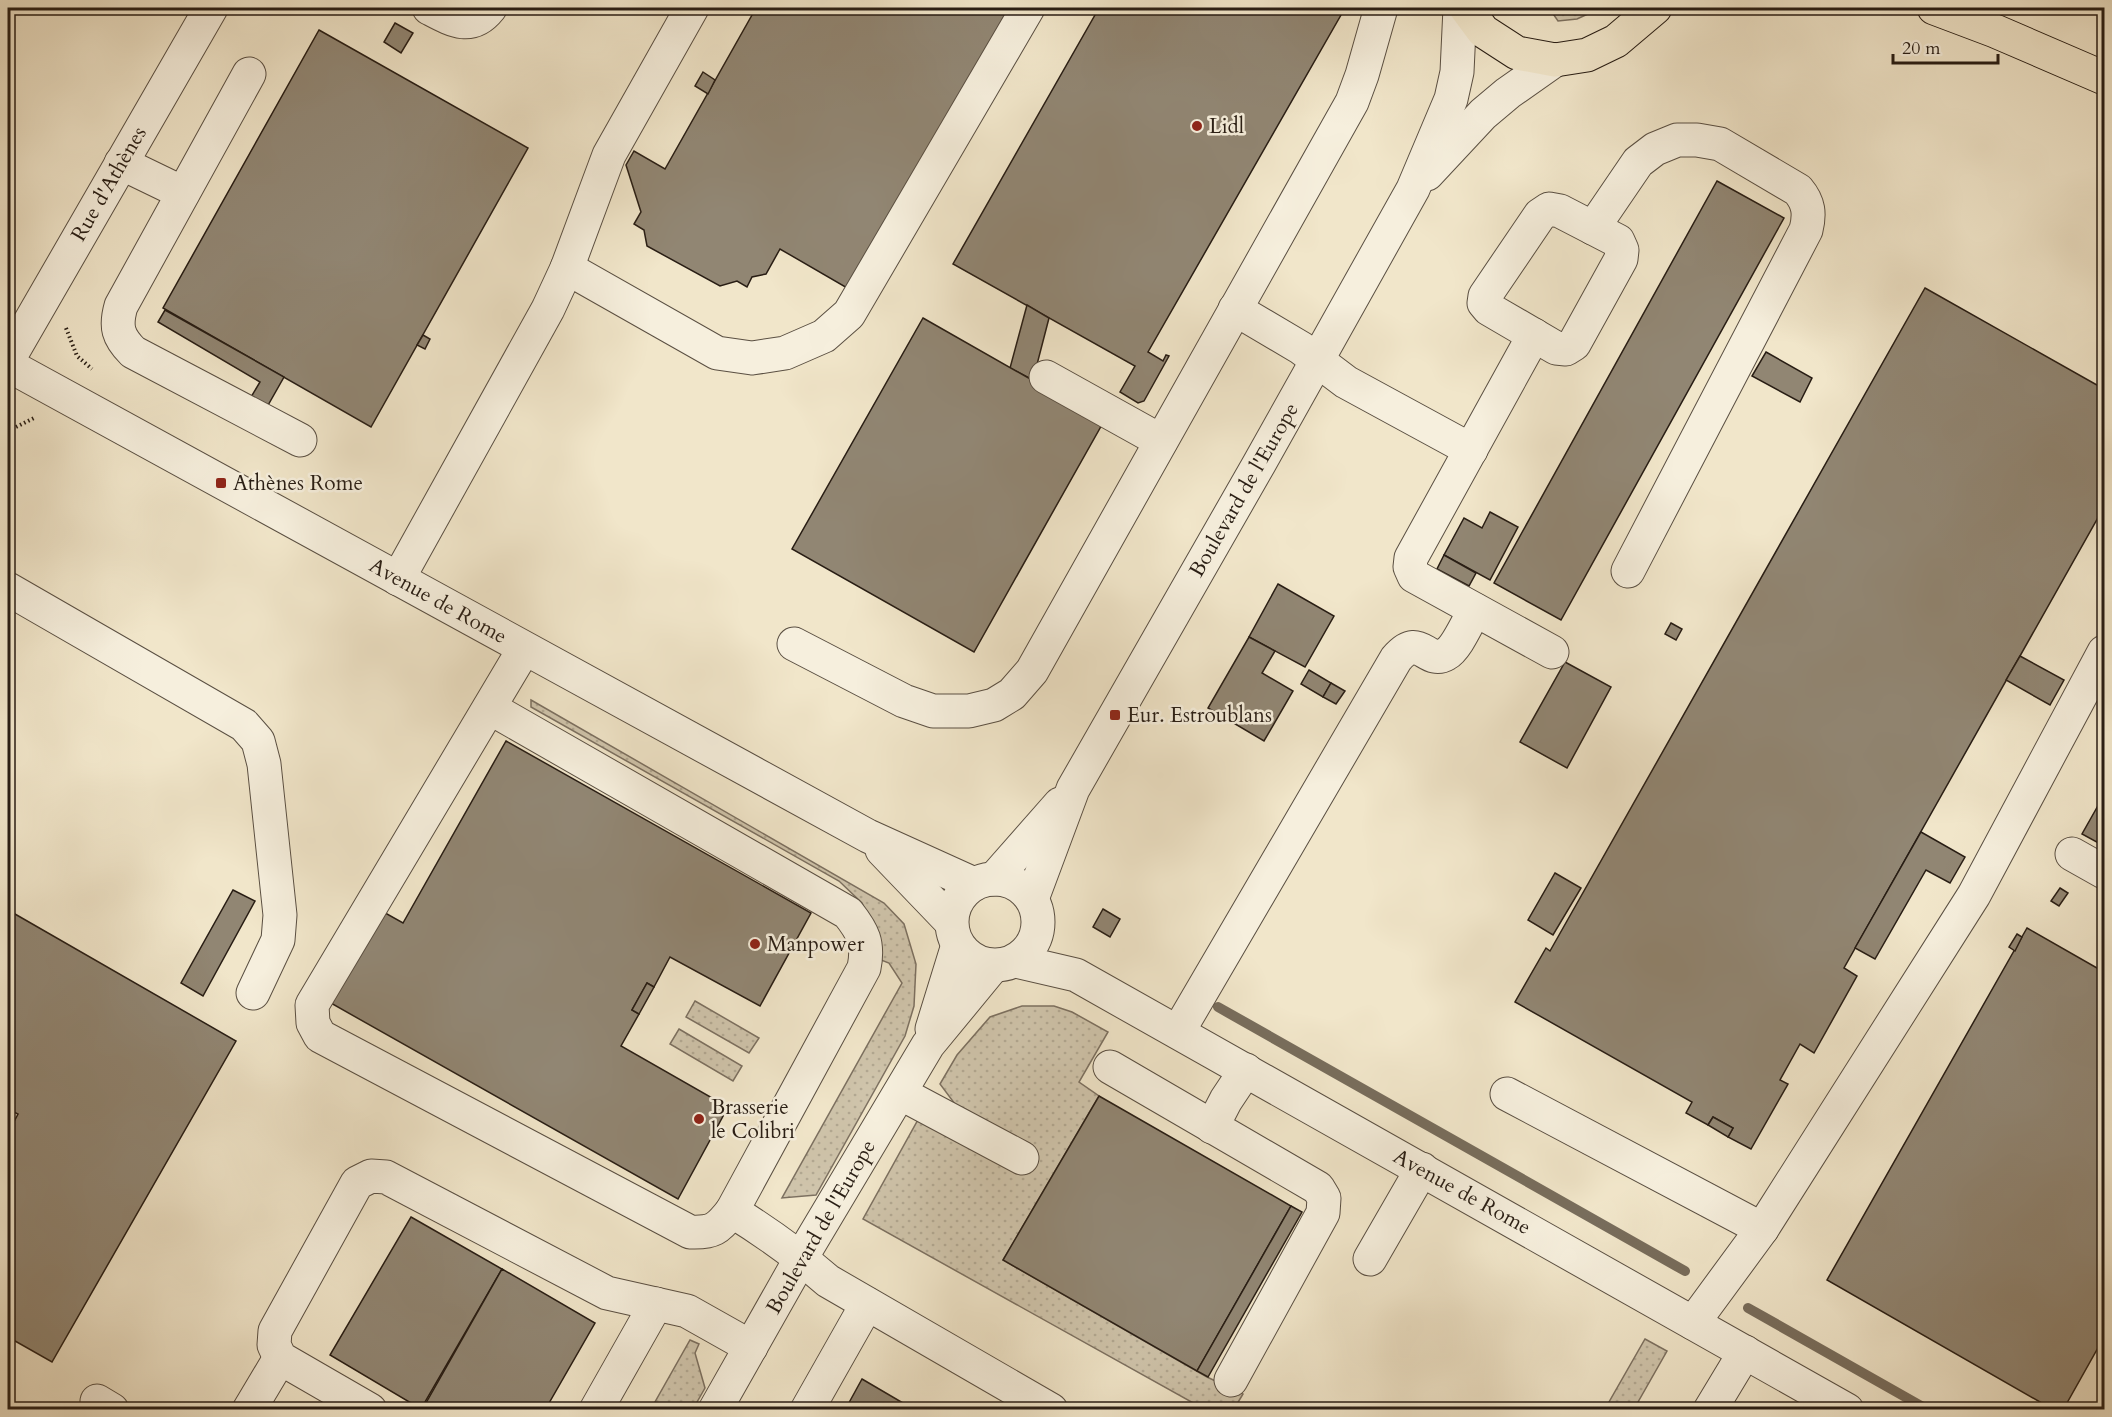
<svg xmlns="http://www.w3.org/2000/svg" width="2112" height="1417" viewBox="0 0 2112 1417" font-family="Cardo,serif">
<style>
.grass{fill:url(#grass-dots);stroke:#7c7060;stroke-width:1.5}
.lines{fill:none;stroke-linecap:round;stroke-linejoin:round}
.stream{stroke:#786d5c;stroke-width:10}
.building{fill:#918673;stroke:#281d14;stroke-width:1.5}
.minor-casing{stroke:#5a4f42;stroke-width:35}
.major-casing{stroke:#281d14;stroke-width:35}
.path{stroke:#281d14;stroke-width:4;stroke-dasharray:1.5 3;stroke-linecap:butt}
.minor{stroke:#f6efdd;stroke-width:33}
.major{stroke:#f1e6ca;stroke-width:33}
.poi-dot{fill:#8f2418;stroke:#f6efdd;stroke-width:2}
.labels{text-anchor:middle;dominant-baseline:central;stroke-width:5;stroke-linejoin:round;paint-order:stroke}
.poi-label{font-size:21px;fill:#281d14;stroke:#f6efdd;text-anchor:start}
.street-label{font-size:21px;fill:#281d14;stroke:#f6efdd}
</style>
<defs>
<pattern id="grass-dots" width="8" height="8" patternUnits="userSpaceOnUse" patternTransform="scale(1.5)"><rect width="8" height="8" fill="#cfc4ab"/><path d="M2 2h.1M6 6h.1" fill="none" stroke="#b2a892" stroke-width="1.8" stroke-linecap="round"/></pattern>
</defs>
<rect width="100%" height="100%" fill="#f1e6ca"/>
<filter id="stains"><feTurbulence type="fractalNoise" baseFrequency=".00333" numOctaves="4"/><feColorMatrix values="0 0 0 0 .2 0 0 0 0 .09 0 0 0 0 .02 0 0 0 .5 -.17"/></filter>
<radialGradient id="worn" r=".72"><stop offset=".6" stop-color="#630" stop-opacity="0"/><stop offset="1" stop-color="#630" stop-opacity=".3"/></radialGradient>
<g class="grass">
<path d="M 1549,8 L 1601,8 L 1577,19 L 1558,21 Z"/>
<path d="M 531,700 L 884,903 L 904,924 L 916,964 L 914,1006 L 905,1036 L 816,1195 L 782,1198 L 902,983 L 889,963 L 881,960 L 873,927 L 862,903 L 839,881 L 531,707 Z"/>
<path d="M 695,1001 L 759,1038 L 749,1053 L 686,1017 Z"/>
<path d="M 1022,1006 L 1054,1006 L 1072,1012 L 1108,1032 L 1079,1082 L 1099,1096 L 1003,1260 L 1207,1377 L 1243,1394 L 1234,1409 L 1204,1409 L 863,1219 L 919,1118 L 958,1108 L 940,1084 L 957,1055 L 990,1017 Z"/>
<path d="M 679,1029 L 742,1066 L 733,1081 L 670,1044 Z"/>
<path d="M 1645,1339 L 1667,1351 L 1634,1409 L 1605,1409 Z"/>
<path d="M 690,1340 L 699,1344 L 695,1353 L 705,1388 L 693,1409 L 651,1409 Z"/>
</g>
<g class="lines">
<g class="stream">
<path d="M 1218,1007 L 1685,1271"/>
<path d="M 1748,1308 L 1923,1407"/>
</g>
</g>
<g class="building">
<path d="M 756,8 L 1016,8 L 854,292 L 780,249 L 766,274 L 752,277 L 747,287 L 737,281 L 720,286 L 647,246 L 644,230 L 634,224 L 641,212 L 626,165 L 634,151 L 665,169 Z"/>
<path d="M 1099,8 L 1345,8 L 1148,352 L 1163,361 L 1166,355 L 1169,356 L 1144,401 L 1138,403 L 1120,392 L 1135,366 L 953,264 Z"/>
<path d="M 395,23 L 413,33 L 401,53 L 384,42 Z"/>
<path d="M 319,30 L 528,148 L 371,427 L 163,308 Z"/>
<path d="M 703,72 L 715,80 L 708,94 L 695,86 Z"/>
<path d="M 1717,181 L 1784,218 L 1561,620 L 1494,583 Z"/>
<path d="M 1925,288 L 2104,389 L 2104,507 L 1844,968 L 1857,976 L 1814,1053 L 1800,1044 L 1780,1080 L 1788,1084 L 1751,1149 L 1728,1137 L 1733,1128 L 1713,1117 L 1708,1125 L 1686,1113 L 1692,1102 L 1515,1002 L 1546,948 L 1550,951 Z"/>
<path d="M 1027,305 L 1049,318 L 1033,380 L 1010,368 Z"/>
<path d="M 165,310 L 284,377 L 267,407 L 251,397 L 260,382 L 158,322 Z"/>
<path d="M 923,318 L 1104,421 L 974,652 L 792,549 Z"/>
<path d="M 423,335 L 430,339 L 425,349 L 417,345 Z"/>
<path d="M 1766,352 L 1812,378 L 1800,402 L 1752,376 Z"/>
<path d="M 1490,512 L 1518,527 L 1490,580 L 1444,555 L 1464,518 L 1482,528 Z"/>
<path d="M 1444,555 L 1476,573 L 1469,586 L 1437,569 Z"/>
<path d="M 1278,584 L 1334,616 L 1305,667 L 1249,637 Z"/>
<path d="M 1671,623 L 1682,629 L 1676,640 L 1665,634 Z"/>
<path d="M 1249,637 L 1275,651 L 1262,673 L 1293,691 L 1264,741 L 1208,708 Z"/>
<path d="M 2020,656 L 2064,680 L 2050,705 L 2006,680 Z"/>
<path d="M 1565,662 L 1611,687 L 1567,768 L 1520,742 Z"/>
<path d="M 1309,670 L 1331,683 L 1323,697 L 1301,684 Z"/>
<path d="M 1331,683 L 1345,691 L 1336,704 L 1323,697 Z"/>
<path d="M 506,741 L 811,913 L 760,1006 L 670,957 L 654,987 L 647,983 L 632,1010 L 639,1014 L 621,1046 L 728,1107 L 678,1199 L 329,1002 L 380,910 L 403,923 Z"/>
<path d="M 2104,795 L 2104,846 L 2082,834 Z"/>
<path d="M 1921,832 L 1965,857 L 1950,883 L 1926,870 L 1875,959 L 1855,948 Z"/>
<path d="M 1555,873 L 1581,888 L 1553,935 L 1528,920 Z"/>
<path d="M 2060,888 L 2068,893 L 2059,906 L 2051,901 Z"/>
<path d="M 233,890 L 255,901 L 203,996 L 181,983 Z"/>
<path d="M 1103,909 L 1120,919 L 1110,937 L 1093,927 Z"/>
<path d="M 8,910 L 236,1041 L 52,1362 L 8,1337 L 8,1133 L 18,1114 L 8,1109 Z"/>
<path d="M 2027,928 L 2104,972 L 2104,1337 L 2063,1410 L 2054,1410 L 1827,1280 Z"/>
<path d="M 2017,934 L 2022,937 L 2015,951 L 2009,947 Z"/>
<path d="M 647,983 L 654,987 L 639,1014 L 632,1010 Z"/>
<path d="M 1099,1096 L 1291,1206 L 1197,1371 L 1003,1260 Z"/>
<path d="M 1713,1117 L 1733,1128 L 1728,1137 L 1708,1125 Z"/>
<path d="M 1291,1206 L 1302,1212 L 1208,1377 L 1197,1371 Z"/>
<path d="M 411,1217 L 502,1269 L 421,1409 L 330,1355 Z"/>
<path d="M 502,1269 L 595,1323 L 545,1410 L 422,1410 Z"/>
<path d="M 862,1379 L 915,1410 L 845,1410 Z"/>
</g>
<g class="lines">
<g class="minor-casing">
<g id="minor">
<path d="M 429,8 C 452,20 471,32 490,8"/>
<path d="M 249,74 L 121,306 C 115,327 118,337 133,352 L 300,440"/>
<path d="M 121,163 L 183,193"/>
<path d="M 1427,174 L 1483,114 L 1508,93 L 1555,60"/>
<path d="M 1549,209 L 1560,211 L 1618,241 L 1622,250 L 1621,259 L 1574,344 L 1566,349 L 1556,348 L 1489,309 L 1484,303 L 1485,296 L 1540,215 Z"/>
<path d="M 1593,228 L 1638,162 L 1655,149 L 1677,140 L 1697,140 L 1720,144 L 1798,190 C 1809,203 1810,214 1806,230 L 1628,571"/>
<path d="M 567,268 L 717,353 L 752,358 L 785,353 L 824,336 L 849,314 L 1028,8"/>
<path d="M 1235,309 L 1301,348 L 1346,382 L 1471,450"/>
<path d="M 1534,335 L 1411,558 L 1410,567 L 1414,576 L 1552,652"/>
<path d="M 8,360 L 211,8"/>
<path d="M 8,365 L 868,836 L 974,884"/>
<path d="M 1046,377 L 1161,441"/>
<path d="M 398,579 L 548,309 L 567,268 L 609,155 L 692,8"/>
<path d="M 8,589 L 244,725 L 258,741 L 264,764 L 280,915 L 278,940 L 253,993"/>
<path d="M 794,644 L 904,701 L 933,711 L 969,711 L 994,705 L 1012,694 L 1032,671 L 1352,102 L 1362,75 L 1381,8"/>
<path d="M 524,649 L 312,1005 L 313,1023 L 320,1036 L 690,1232 C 713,1233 718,1229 732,1211 C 766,1232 798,1255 828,1281 L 1051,1410"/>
<path d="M 490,708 L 848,913 C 863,932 869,943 864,968 L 732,1211"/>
<path d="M 882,850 L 951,922"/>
<path d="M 2072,854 L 2104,872"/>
<circle cx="995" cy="922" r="43"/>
<path d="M 994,879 L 1060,804"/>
<path d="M 1032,899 L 1073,789 L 1259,464 L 1413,189 L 1451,99 L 1457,72 L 1460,8"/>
<path d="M 1016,961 L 1076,975 L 1847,1410"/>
<path d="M 932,1029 L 958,945"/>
<path d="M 1178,1032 L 1396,659 C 1420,630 1426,666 1446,654 C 1457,648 1468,621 1475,610"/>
<path d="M 1110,1067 L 1318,1188 L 1324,1198 L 1323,1213 L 1231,1380"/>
<path d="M 900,1093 L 1022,1158"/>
<path d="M 1507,1094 L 1762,1229"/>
<path d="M 1212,1127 L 1226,1100 L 1246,1070"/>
<path d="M 1370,1259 L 1422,1169"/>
<path d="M 1693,1323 L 1762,1229 L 1974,895 L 2104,652"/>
<path d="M 97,1401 L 112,1410"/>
<path d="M 249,1410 L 280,1358"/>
<path d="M 370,1410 L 280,1358 L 274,1345 L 275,1331 L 357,1183 L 371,1176 L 386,1177 L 607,1293 L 687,1311 L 751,1347"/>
<path d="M 596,1410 L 656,1304"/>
<path d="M 715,1410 L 801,1258 L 928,1045 L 993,966"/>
<path d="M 807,1410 L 867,1304"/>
<path d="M 1710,1410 L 1745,1352"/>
</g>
</g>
<g class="major-casing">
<g id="major">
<path d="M 1466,8 L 1483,31 L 1517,53 L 1555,60 L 1587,55 L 1616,41 L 1655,8"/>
<path d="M 1934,8 L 1995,31 L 2104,78"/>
</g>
</g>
<g class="path">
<path d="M 66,328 L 77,356 L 92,369"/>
<path d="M 8,431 L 34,418"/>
</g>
<use href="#minor" class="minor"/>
<use href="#major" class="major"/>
</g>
<g class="poi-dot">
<circle cx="1197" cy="126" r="6"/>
<rect x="215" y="477" width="12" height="12" rx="3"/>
<rect x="1109" y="709" width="12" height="12" rx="3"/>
<circle cx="755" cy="944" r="6"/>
<circle cx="699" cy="1119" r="6"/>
</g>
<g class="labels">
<g class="poi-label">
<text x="1209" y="126">Lidl</text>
<text x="233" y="483">Athènes Rome</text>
<text x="1127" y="715">Eur. Estroublans</text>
<text x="767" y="944">Manpower</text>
<text x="711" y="1107">Brasserie<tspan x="711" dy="24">le Colibri</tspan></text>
</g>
<g class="street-label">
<text transform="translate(109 184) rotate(-60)">Rue d'Athènes</text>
<text transform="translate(1244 490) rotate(-60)">Boulevard de l'Europe</text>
<text transform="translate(438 601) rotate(29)">Avenue de Rome</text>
<text transform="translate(1462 1192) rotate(29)">Avenue de Rome</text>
<text transform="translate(821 1227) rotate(-60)">Boulevard de l'Europe</text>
</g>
</g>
<rect width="2112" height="1417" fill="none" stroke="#f1e6ca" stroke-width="30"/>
<rect x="9" y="9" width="2094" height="1399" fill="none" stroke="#281d14" stroke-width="3"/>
<rect x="15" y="15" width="2082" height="1387" fill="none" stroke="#281d14" stroke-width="1.5"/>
<path d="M1893 54v9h105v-9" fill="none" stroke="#281d14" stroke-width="3"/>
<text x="1902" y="54" font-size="18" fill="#281d14" stroke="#f6efdd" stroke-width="4.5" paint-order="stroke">20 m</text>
<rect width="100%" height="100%" filter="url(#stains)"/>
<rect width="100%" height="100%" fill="url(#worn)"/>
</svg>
